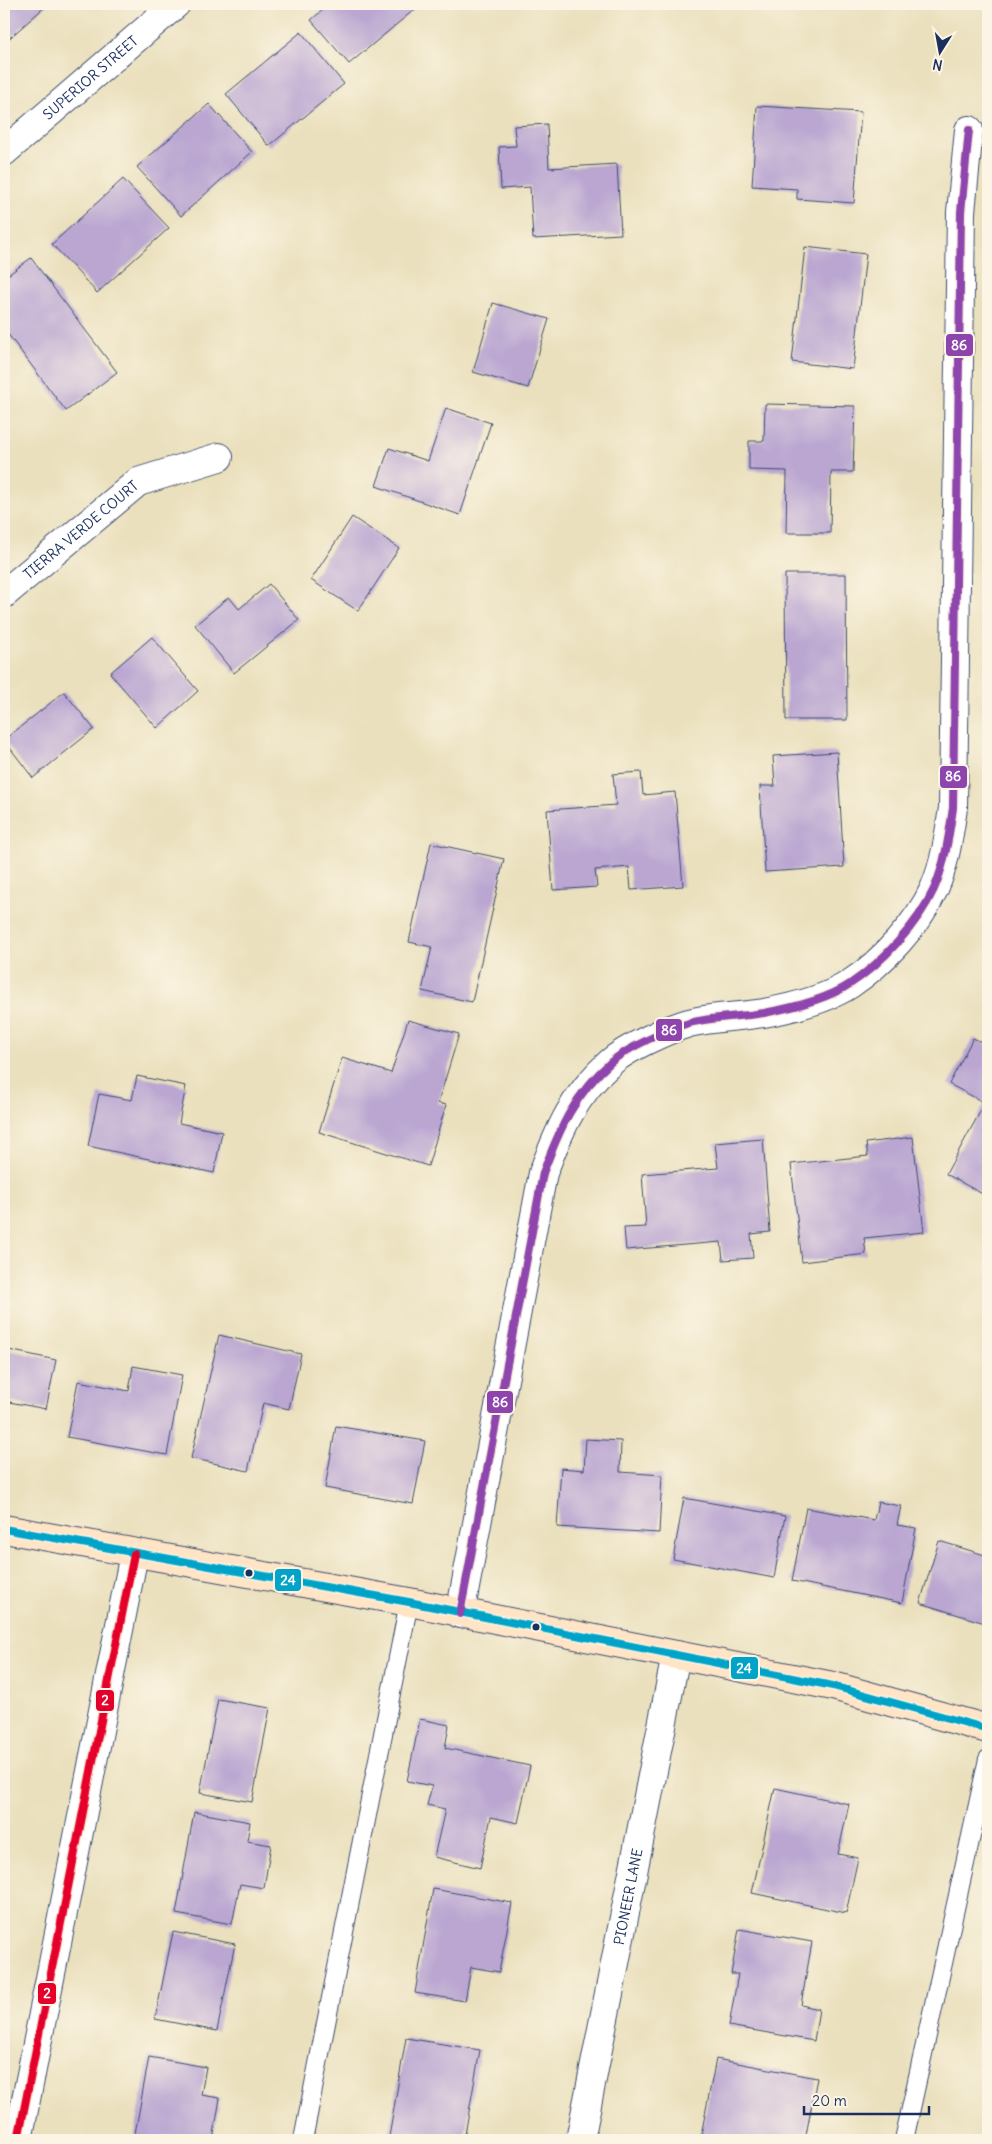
<svg xmlns="http://www.w3.org/2000/svg" width="992" height="2144" viewBox="0 0 992 2144" font-family="Delius,sans-serif">
<style>
.building{fill:#baa6d1}
.lines{fill:none;stroke-linecap:round;stroke-linejoin:round}
.lane-casing{stroke:#3a4a6c;stroke-width:20}
.street-casing{stroke:#3a4a6c;stroke-width:30}
.secondary-casing{stroke:#3a4a6c;stroke-width:30}
.lane{stroke:#fff;stroke-width:18}
.street{stroke:#fff;stroke-width:28}
.secondary{stroke:#ffe4c6;stroke-width:28}
.bus-1-casing{stroke:#fcf5e5;stroke-width:11}
.bus-2-casing{stroke:#fcf5e5;stroke-width:11}
.bus-3-casing{stroke:#fcf5e5;stroke-width:11}
.bus-1{stroke:#01a3c8;stroke-width:8}
.bus-2{stroke:#8e44ad;stroke-width:8}
.bus-3{stroke:#e4002b;stroke-width:8}
.bus-dot{fill:#1b2f5e;stroke:#fcf5e5;stroke-width:2}
.labels{text-anchor:middle;dominant-baseline:central;stroke-width:4;stroke-linejoin:round;paint-order:stroke}
.street-label{font-size:14px;fill:#1b2f5e;stroke:#fcf5e5}
.line-badge{stroke:#fcf5e5;stroke-width:2}
.badge-label{font-size:14px;text-anchor:middle;font-weight:bold;fill:#fff}
</style>
<rect width="100%" height="100%" fill="#fcf5e5"/>
<filter id="ink" filterUnits="userSpaceOnUse"><feTurbulence type="fractalNoise" baseFrequency=".02" numOctaves="2"/><feDisplacementMap in="SourceGraphic" scale="10" xChannelSelector="R" yChannelSelector="G"/><feConvolveMatrix kernelMatrix="1 2 1 2 8 2 1 2 1" color-interpolation-filters="sRGB"/></filter>
<filter id="wash" filterUnits="userSpaceOnUse"><feTurbulence type="fractalNoise" baseFrequency=".0096" numOctaves="4" result="noise"/><feDisplacementMap in="SourceGraphic" scale="20" xChannelSelector="R" yChannelSelector="G"/><feGaussianBlur stdDeviation="1.12" result="paint"/><feColorMatrix in="noise" values="0 0 0 0 0 0 0 0 0 0 0 0 0 0 0 0 0 1.4 0 .05"/><feComposite in="paint" operator="in"/></filter>
<g filter="url(#wash)">
<rect width="100%" height="100%" fill="#eae0bd"/>
<g id="blocks">
<g class="building">
<path d="M 4,4 L 48,4 L 4,43 Z"/>
<path d="M 330,4 L 421,4 L 349,64 L 311,20 Z"/>
<path d="M 301,32 L 344,84 L 269,146 L 226,94 Z"/>
<path d="M 209,104 L 252,152 L 181,216 L 137,167 Z"/>
<path d="M 757,106 L 861,112 L 854,203 L 797,199 L 797,189 L 752,186 Z"/>
<path d="M 547,124 L 549,168 L 617,164 L 621,234 L 533,239 L 530,187 L 501,189 L 499,147 L 516,146 L 514,126 Z"/>
<path d="M 123,179 L 169,228 L 97,293 L 52,244 Z"/>
<path d="M 805,247 L 866,254 L 853,369 L 792,362 Z"/>
<path d="M 31,258 L 117,372 L 66,411 L 4,329 L 4,278 Z"/>
<path d="M 493,303 L 549,319 L 528,388 L 473,372 Z"/>
<path d="M 765,404 L 855,406 L 853,472 L 831,472 L 830,533 L 786,533 L 787,471 L 749,470 L 749,441 L 764,441 Z"/>
<path d="M 446,408 L 491,423 L 460,515 L 376,486 L 389,448 L 428,461 Z"/>
<path d="M 352,517 L 399,548 L 358,611 L 311,580 Z"/>
<path d="M 785,574 L 846,574 L 847,720 L 786,720 Z"/>
<path d="M 269,584 L 299,620 L 234,673 L 195,625 L 229,597 L 239,609 Z"/>
<path d="M 152,637 L 198,691 L 157,728 L 110,673 Z"/>
<path d="M 64,692 L 94,729 L 33,778 L 4,740 Z"/>
<path d="M 837,752 L 844,867 L 765,872 L 760,786 L 775,786 L 773,756 Z"/>
<path d="M 641,772 L 643,795 L 675,792 L 683,886 L 631,890 L 629,867 L 595,870 L 597,887 L 553,890 L 547,810 L 616,805 L 613,774 Z"/>
<path d="M 431,843 L 504,859 L 472,1002 L 422,991 L 432,947 L 409,942 Z"/>
<path d="M 408,1020 L 459,1034 L 438,1103 L 446,1105 L 428,1166 L 319,1132 L 342,1058 L 391,1073 Z"/>
<path d="M 973,1038 L 988,1045 L 988,1197 L 946,1174 L 985,1103 L 949,1084 Z"/>
<path d="M 137,1076 L 186,1086 L 179,1123 L 222,1132 L 214,1173 L 88,1146 L 99,1094 L 132,1100 Z"/>
<path d="M 913,1137 L 924,1232 L 864,1238 L 866,1254 L 802,1262 L 791,1164 L 868,1156 L 866,1143 Z"/>
<path d="M 763,1139 L 770,1232 L 751,1234 L 753,1258 L 723,1260 L 721,1242 L 626,1250 L 624,1228 L 646,1227 L 642,1174 L 718,1168 L 715,1143 Z"/>
<path d="M 219,1335 L 301,1354 L 289,1409 L 263,1403 L 248,1471 L 191,1458 Z"/>
<path d="M 4,1349 L 56,1360 L 46,1409 L 4,1401 Z"/>
<path d="M 133,1366 L 182,1375 L 167,1455 L 67,1437 L 78,1381 L 129,1391 Z"/>
<path d="M 336,1426 L 425,1441 L 413,1504 L 325,1488 Z"/>
<path d="M 586,1439 L 621,1441 L 620,1472 L 662,1475 L 659,1533 L 557,1527 L 561,1468 L 584,1470 Z"/>
<path d="M 684,1498 L 785,1516 L 774,1578 L 673,1559 Z"/>
<path d="M 878,1502 L 901,1506 L 897,1525 L 916,1528 L 902,1603 L 792,1581 L 806,1508 L 874,1520 Z"/>
<path d="M 939,1541 L 988,1556 L 988,1624 L 920,1603 Z"/>
<path d="M 218,1699 L 270,1708 L 252,1802 L 200,1793 Z"/>
<path d="M 420,1719 L 449,1725 L 445,1748 L 530,1766 L 518,1823 L 491,1817 L 480,1868 L 434,1857 L 445,1809 L 427,1805 L 432,1786 L 407,1781 Z"/>
<path d="M 775,1788 L 849,1804 L 838,1854 L 858,1858 L 846,1913 L 752,1893 Z"/>
<path d="M 194,1812 L 250,1822 L 247,1841 L 271,1845 L 264,1888 L 240,1884 L 232,1924 L 176,1914 Z"/>
<path d="M 433,1889 L 512,1903 L 499,1972 L 471,1967 L 465,2001 L 415,1993 Z"/>
<path d="M 739,1929 L 812,1942 L 801,2005 L 819,2009 L 814,2041 L 729,2026 L 738,1974 L 731,1974 Z"/>
<path d="M 173,1932 L 235,1944 L 217,2031 L 155,2019 Z"/>
<path d="M 406,2038 L 480,2050 L 464,2140 L 409,2140 L 389,2137 Z"/>
<path d="M 149,2057 L 206,2067 L 201,2095 L 220,2098 L 213,2140 L 134,2139 Z"/>
<path d="M 716,2059 L 817,2078 L 805,2140 L 700,2140 Z"/>
</g>
</g>
</g>
<g filter="url(#ink)">
<use href="#blocks" fill-opacity="0" stroke="#3a4a6c" stroke-width="1"/>
<g class="lines">
<g class="lane-casing">
<g id="lane">
<path d="M 303,2140 L 409,1602"/>
<path d="M 904,2140 L 988,1759"/>
</g>
</g>
<g class="street-casing">
<g id="street">
<path id="s1" d="M 4,152 L 176,4"/>
<path id="s2" d="M 4,594 L 138,482 L 219,457"/>
<path d="M 460,1614 L 543,1173 C 560,1128 574,1095 611,1062 C 627,1048 668,1029 689,1023 C 713,1017 739,1017 764,1013 C 791,1008 826,1000 850,984 C 882,963 918,924 934,889 C 945,864 949,835 953,808 L 961,212 L 969,130"/>
<path d="M 18,2140 L 134,1554"/>
<path id="s3" d="M 580,2140 L 676,1655"/>
</g>
</g>
<g class="secondary-casing">
<path id="secondary" d="M 4,1529 L 409,1602 L 833,1686 L 988,1729"/>
</g>
<use href="#lane" class="lane"/>
<use href="#street" class="street"/>
<use href="#secondary" class="secondary"/>
<g class="bus-1-casing">
<path id="bus-1" d="M 4,1529 L 409,1602 L 833,1686 L 988,1729"/>
</g>
<g class="bus-2-casing">
<path id="bus-2" d="M 460,1614 L 543,1173 C 560,1128 574,1095 611,1062 C 627,1048 668,1029 689,1023 C 713,1017 739,1017 764,1013 C 791,1008 826,1000 850,984 C 882,963 918,924 934,889 C 945,864 949,835 953,808 L 961,212 L 969,130"/>
</g>
<g class="bus-3-casing">
<path id="bus-3" d="M 18,2140 L 134,1554"/>
</g>
<use href="#bus-1" class="bus-1"/>
<use href="#bus-2" class="bus-2"/>
<use href="#bus-3" class="bus-3"/>
</g>
</g>
<g class="bus-dot">
<circle cx="249" cy="1573" r="4.5"/>
<circle cx="536" cy="1627" r="4.5"/>
</g>
<g class="labels">
<g class="street-label">
<text stroke="none"><textPath href="#s1" startOffset="114">SUPERIOR STREET</textPath></text>
<text stroke="none"><textPath href="#s2" startOffset="100">TIERRA VERDE COURT</textPath></text>
<text stroke="none"><textPath href="#s3" startOffset="248">PIONEER LANE</textPath></text>
</g>
</g>
<g class="line-badge">
<rect x="945" y="333" width="29" height="24" rx="5" fill="#8e44ad"/>
<rect x="939" y="765" width="29" height="24" rx="5" fill="#8e44ad"/>
<rect x="655" y="1018" width="28" height="24" rx="5" fill="#8e44ad"/>
<rect x="486" y="1390" width="28" height="24" rx="5" fill="#8e44ad"/>
<rect x="274" y="1568" width="28" height="24" rx="5" fill="#01a3c8"/>
<rect x="730" y="1656" width="29" height="24" rx="5" fill="#01a3c8"/>
<rect x="95" y="1689" width="20" height="23" rx="5" fill="#e4002b"/>
<rect x="37" y="1982" width="20" height="23" rx="5" fill="#e4002b"/>
</g>
<g class="badge-label">
<text x="959" y="350">86</text>
<text x="953" y="781">86</text>
<text x="669" y="1035">86</text>
<text x="500" y="1407">86</text>
<text x="288" y="1585">24</text>
<text x="744" y="1673">24</text>
<text x="105" y="1705">2</text>
<text x="47" y="1998">2</text>
</g>
<rect width="992" height="2144" fill="none" stroke="#fcf5e5" stroke-width="20"/>
<g transform="translate(940 52) rotate(191)" stroke="#fcf5e5" stroke-width="4" paint-order="stroke">
<path d="M0-4L9 19L0 12L-9 19Z" fill="#1b2f5e"/>
<text y="-8" font-size="14" font-weight="bold" text-anchor="middle" fill="#1b2f5e">N</text>
</g>
<path d="M804 2106v8h125v-8" fill="none" stroke="#1b2f5e" stroke-width="2.5"/>
<text x="812" y="2106" font-size="15" fill="#1b2f5e" stroke="#fcf5e5" stroke-width="4" paint-order="stroke">20 m</text>
</svg>
